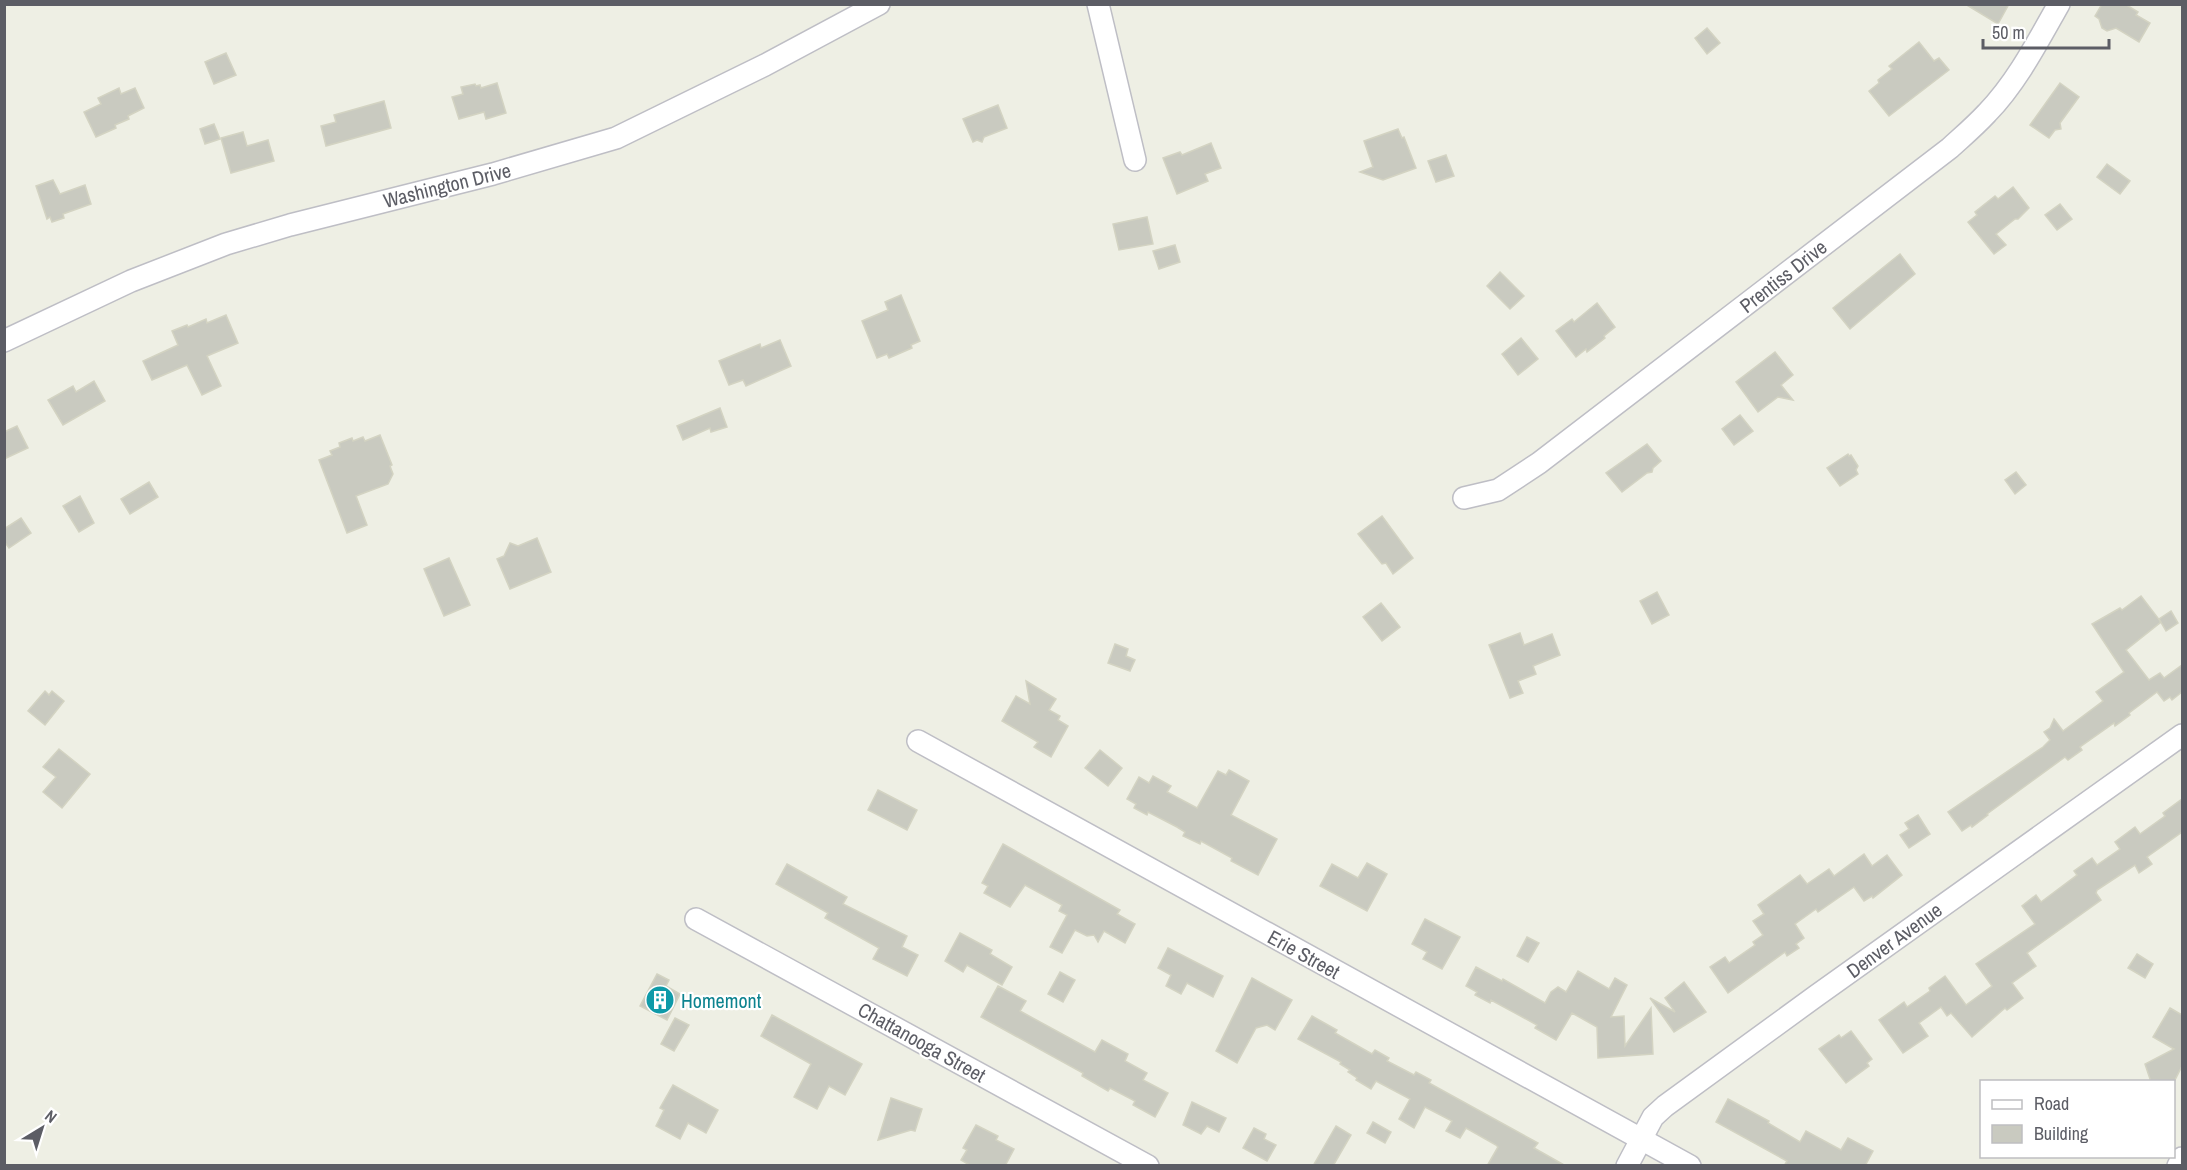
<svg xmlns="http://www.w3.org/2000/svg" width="2187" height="1170" viewBox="0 0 2187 1170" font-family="'Archivo Narrow',sans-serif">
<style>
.building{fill:#c9cac0;stroke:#d3d3c2;stroke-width:1.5}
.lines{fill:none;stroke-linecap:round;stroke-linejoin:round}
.minor-casing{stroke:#bebec5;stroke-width:24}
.minor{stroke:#fff;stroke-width:21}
.labels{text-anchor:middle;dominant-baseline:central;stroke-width:4.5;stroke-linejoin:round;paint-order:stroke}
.street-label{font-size:20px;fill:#5c5d65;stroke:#fff}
.culture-label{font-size:20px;fill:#0d838f;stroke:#fff;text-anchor:start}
</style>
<rect width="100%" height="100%" fill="#eeefe4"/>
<g class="building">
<path d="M 1965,4 L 2009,4 L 1998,24 Z"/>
<path d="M 2102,4 L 2125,4 L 2138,12 L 2136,15 L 2150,23 L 2139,42 L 2116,28 L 2107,31 L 2102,28 L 2099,19 L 2095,16 Z"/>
<path d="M 1707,28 L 1720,43 L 1707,54 L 1695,38 Z"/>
<path d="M 1919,42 L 1934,61 L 1939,58 L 1949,70 L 1889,116 L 1869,91 L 1879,83 L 1878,80 L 1892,69 L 1889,66 Z"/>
<path d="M 226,53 L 236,75 L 214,84 L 205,62 Z"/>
<path d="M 497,83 L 506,113 L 486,119 L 484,112 L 459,119 L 452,97 L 463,94 L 461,87 L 475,84 L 476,86 L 480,85 L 481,88 Z"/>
<path d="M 2060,83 L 2079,97 L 2060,123 L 2061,129 L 2055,130 L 2049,138 L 2030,125 Z"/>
<path d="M 119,88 L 121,94 L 135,88 L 144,108 L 128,116 L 129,119 L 115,125 L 116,128 L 96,137 L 84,112 L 101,104 L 98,98 Z"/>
<path d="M 384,101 L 391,128 L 326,146 L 321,126 L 336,122 L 334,115 Z"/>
<path d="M 998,105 L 1007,128 L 984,137 L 982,142 L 977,140 L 973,142 L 963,119 Z"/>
<path d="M 214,124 L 220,139 L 205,144 L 200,129 Z"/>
<path d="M 1398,129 L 1402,138 L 1404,137 L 1416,168 L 1383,180 L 1360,172 L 1373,167 L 1364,141 Z"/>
<path d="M 243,132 L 247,146 L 268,140 L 274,161 L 231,173 L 221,138 Z"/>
<path d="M 1211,143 L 1221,168 L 1205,174 L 1208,181 L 1177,194 L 1163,158 L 1180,152 L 1182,155 Z"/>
<path d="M 1446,155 L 1454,176 L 1436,182 L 1428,161 Z"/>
<path d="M 2107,164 L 2130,181 L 2120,194 L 2097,177 Z"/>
<path d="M 53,180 L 60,194 L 85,185 L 91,204 L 63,214 L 64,218 L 52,222 L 50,217 L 47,219 L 36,186 Z"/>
<path d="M 2013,187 L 2029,208 L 2018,219 L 2015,219 L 1996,234 L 2006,245 L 1994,254 L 1968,222 L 1977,215 L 1975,212 L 1995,196 L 1998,199 Z"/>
<path d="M 2060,204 L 2072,219 L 2057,230 L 2045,215 Z"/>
<path d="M 1147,217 L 1153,244 L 1119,250 L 1113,224 Z"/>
<path d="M 1175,245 L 1180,262 L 1159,269 L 1153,251 Z"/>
<path d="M 1900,254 L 1915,274 L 1850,329 L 1833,308 Z"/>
<path d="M 1500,272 L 1524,296 L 1510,309 L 1487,286 Z"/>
<path d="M 901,295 L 920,341 L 911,345 L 912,348 L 889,358 L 887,354 L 877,358 L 862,321 L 888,310 L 885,302 Z"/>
<path d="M 1597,303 L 1615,327 L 1604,336 L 1605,338 L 1587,352 L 1586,349 L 1576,357 L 1556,331 L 1572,319 L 1574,322 Z"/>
<path d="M 226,315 L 238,343 L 207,356 L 221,386 L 202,395 L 187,365 L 152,380 L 143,361 L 178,345 L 172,331 L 187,325 L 188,327 L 206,319 L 207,323 Z"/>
<path d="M 1521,338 L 1538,359 L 1518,375 L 1502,354 Z"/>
<path d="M 780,340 L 791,366 L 746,386 L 743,380 L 729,385 L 719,361 L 760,344 L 761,348 Z"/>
<path d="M 1775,352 L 1793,375 L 1781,385 L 1793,400 L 1778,397 L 1758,412 L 1736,382 Z"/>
<path d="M 94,381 L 105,401 L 63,425 L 48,400 L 73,386 L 76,392 Z"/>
<path d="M 720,408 L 727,427 L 711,432 L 710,428 L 683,440 L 677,426 Z"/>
<path d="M 1740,415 L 1753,431 L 1734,445 L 1722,429 Z"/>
<path d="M 17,426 L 28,448 L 4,459 L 4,432 Z"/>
<path d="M 380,435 L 392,465 L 390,466 L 393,474 L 388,484 L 356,496 L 367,525 L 347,533 L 319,460 L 332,455 L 330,451 L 340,447 L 339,443 L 352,438 L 353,441 L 363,437 L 365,441 Z"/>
<path d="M 1647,444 L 1661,461 L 1653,468 L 1652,472 L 1647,473 L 1622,492 L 1606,473 Z"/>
<path d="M 1848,454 L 1849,456 L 1851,455 L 1858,466 L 1856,470 L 1858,474 L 1840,486 L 1827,468 Z"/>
<path d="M 2016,472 L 2026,485 L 2015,494 L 2005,480 Z"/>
<path d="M 149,482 L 158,497 L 130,514 L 121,499 Z"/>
<path d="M 80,496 L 94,523 L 79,532 L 63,506 Z"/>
<path d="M 1382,516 L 1413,558 L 1393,574 L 1386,563 L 1382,564 L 1358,534 Z"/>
<path d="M 21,518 L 31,533 L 9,548 L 4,541 L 4,529 Z"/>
<path d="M 537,538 L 551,572 L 510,589 L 497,559 L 504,556 L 510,543 L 518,546 Z"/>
<path d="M 449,558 L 470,605 L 444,616 L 424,569 Z"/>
<path d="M 1657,592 L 1669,615 L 1652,624 L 1640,601 Z"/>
<path d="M 2141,596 L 2161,622 L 2126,650 L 2149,680 L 2160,673 L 2164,678 L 2182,665 L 2182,692 L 2172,700 L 2170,697 L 2164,701 L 2157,692 L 2129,713 L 2130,715 L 2115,726 L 2114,723 L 2080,747 L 2082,750 L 2068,760 L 2065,757 L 1987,814 L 1988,815 L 1972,827 L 1971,825 L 1962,831 L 1948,812 L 2043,747 L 2050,740 L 2044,732 L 2050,728 L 2054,719 L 2063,731 L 2103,701 L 2096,692 L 2124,672 L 2092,624 L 2120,608 L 2122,610 Z"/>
<path d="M 1381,603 L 1400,627 L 1382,641 L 1363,617 Z"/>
<path d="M 2171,611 L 2178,623 L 2166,631 L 2159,619 Z"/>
<path d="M 1520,633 L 1524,645 L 1552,634 L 1560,655 L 1533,666 L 1536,674 L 1518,681 L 1523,693 L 1510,698 L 1489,645 Z"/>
<path d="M 1115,644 L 1128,649 L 1126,656 L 1135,660 L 1130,671 L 1108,663 Z"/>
<path d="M 1026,681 L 1056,699 L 1049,710 L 1060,716 L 1058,720 L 1068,726 L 1051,757 L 1034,747 L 1038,742 L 1002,721 L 1016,696 L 1030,704 Z"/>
<path d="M 45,691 L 49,695 L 52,691 L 64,701 L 45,725 L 28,711 Z"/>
<path d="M 59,749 L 90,774 L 62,808 L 43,792 L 56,777 L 43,767 Z"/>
<path d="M 1100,750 L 1122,768 L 1108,786 L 1085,768 Z"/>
<path d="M 1229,770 L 1249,781 L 1231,815 L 1277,839 L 1258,875 L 1231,861 L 1232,858 L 1201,841 L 1200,844 L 1183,836 L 1185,832 L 1177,827 L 1148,812 L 1147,815 L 1134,808 L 1136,804 L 1127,799 L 1139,777 L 1149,783 L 1153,776 L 1171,786 L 1167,792 L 1197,808 L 1218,771 L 1226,775 Z"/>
<path d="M 878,790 L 917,810 L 907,830 L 868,810 Z"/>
<path d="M 2182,799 L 2182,832 L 2147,857 L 2152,864 L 2139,873 L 2135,865 L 2097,890 L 2096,893 L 2101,900 L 2027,953 L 2036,966 L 2012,983 L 2023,998 L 2007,1010 L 2005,1008 L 1972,1037 L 1951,1013 L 1947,1016 L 1941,1007 L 1919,1023 L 1928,1036 L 1903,1053 L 1879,1020 L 1904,1002 L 1907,1007 L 1930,991 L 1929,988 L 1945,976 L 1966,1005 L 1992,986 L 1976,964 L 2035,924 L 2022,906 L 2036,895 L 2041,902 L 2077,875 L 2074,871 L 2092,858 L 2097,865 L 2120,849 L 2115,842 L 2135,827 L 2140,834 L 2165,816 L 2163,813 Z"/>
<path d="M 1918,815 L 1930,834 L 1909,848 L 1900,835 L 1909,829 L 1905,823 Z"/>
<path d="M 1003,844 L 1120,910 L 1117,914 L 1135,924 L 1125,943 L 1104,931 L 1098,942 L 1094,935 L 1087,936 L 1075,930 L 1062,953 L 1050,947 L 1067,915 L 1059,911 L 1062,905 L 1025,885 L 1010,907 L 984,893 L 988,886 L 982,883 Z"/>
<path d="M 1864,854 L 1872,866 L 1887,855 L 1902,875 L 1873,898 L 1872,896 L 1864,901 L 1854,887 L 1818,912 L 1816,909 L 1795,924 L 1804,938 L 1796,944 L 1799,948 L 1787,956 L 1785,952 L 1728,993 L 1710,967 L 1725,957 L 1729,963 L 1755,945 L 1753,942 L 1763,935 L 1753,921 L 1764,914 L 1758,905 L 1800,875 L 1807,884 L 1829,869 L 1834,876 Z"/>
<path d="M 1367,863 L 1387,874 L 1367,911 L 1320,886 L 1332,864 L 1358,878 Z"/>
<path d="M 787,864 L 847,897 L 843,904 L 907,936 L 902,947 L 918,955 L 907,976 L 873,959 L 879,948 L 825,918 L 828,913 L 776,884 Z"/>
<path d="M 1425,919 L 1460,937 L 1442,969 L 1423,959 L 1427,952 L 1412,944 Z"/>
<path d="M 960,933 L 992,950 L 990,954 L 1012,967 L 1002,985 L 967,965 L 963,972 L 945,961 Z"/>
<path d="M 1527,937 L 1539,943 L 1528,962 L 1517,956 Z"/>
<path d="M 1168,948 L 1223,976 L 1213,997 L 1187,983 L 1181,994 L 1166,986 L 1171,975 L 1158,968 Z"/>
<path d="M 2137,954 L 2153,964 L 2145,978 L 2128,968 Z"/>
<path d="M 1476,967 L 1502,981 L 1503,979 L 1545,1003 L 1551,992 L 1558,987 L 1566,992 L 1578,971 L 1609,989 L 1615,978 L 1627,985 L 1611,1017 L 1624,1016 L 1625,1046 L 1651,1008 L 1653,1054 L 1598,1058 L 1597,1027 L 1572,1013 L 1556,1040 L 1535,1028 L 1537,1025 L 1491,1000 L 1490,1003 L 1475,995 L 1477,992 L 1466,986 Z"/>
<path d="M 1060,972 L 1075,980 L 1063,1002 L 1048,994 Z"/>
<path d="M 657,974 L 669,980 L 666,986 L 680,994 L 667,1020 L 640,1006 Z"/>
<path d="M 1252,978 L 1292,1000 L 1275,1030 L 1267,1025 L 1256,1028 L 1237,1063 L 1216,1051 Z"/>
<path d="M 1684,982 L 1706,1012 L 1674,1032 L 1650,998 L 1675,1012 L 1665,998 Z"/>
<path d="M 998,986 L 1026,1001 L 1020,1011 L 1095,1052 L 1102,1040 L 1128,1054 L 1125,1061 L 1147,1073 L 1143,1080 L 1168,1093 L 1155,1117 L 1133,1105 L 1135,1101 L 1110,1088 L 1108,1091 L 1082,1076 L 1083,1073 L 981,1017 Z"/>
<path d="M 2170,1008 L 2182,1015 L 2182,1066 L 2174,1082 L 2151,1082 L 2145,1064 L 2174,1049 L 2153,1037 Z"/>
<path d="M 772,1015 L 862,1064 L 845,1095 L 829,1086 L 817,1109 L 794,1097 L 811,1064 L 761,1036 Z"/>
<path d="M 1312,1016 L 1337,1030 L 1335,1033 L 1372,1054 L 1375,1050 L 1389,1058 L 1387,1061 L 1414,1075 L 1416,1072 L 1431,1080 L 1429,1083 L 1538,1143 L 1534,1148 L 1566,1166 L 1487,1166 L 1498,1147 L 1496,1145 L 1466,1128 L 1460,1138 L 1446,1131 L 1452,1121 L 1425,1107 L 1414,1128 L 1399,1119 L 1410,1099 L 1376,1081 L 1371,1089 L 1356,1080 L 1357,1078 L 1348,1072 L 1350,1070 L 1340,1064 L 1341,1062 L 1298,1039 Z"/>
<path d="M 675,1018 L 689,1025 L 674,1051 L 661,1044 Z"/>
<path d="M 1851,1031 L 1872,1059 L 1867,1063 L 1869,1066 L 1846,1083 L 1819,1049 L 1839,1035 L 1841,1038 Z"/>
<path d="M 673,1085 L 718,1110 L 706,1133 L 688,1123 L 680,1139 L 656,1126 L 664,1110 L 660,1108 Z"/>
<path d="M 891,1098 L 922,1109 L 915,1131 L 911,1130 L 878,1140 Z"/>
<path d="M 1728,1099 L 1769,1121 L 1768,1123 L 1800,1142 L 1806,1131 L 1841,1150 L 1848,1138 L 1873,1151 L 1865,1166 L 1784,1166 L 1787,1161 L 1716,1122 Z"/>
<path d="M 1192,1102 L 1226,1118 L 1219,1132 L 1207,1126 L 1201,1134 L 1183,1125 Z"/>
<path d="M 1373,1122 L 1391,1132 L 1385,1143 L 1367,1133 Z"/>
<path d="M 976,1125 L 998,1136 L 996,1140 L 1014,1149 L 1005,1166 L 971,1166 L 961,1160 L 967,1150 L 963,1148 Z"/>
<path d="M 1336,1126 L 1351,1135 L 1333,1166 L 1313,1166 Z"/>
<path d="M 1254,1128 L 1266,1134 L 1264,1139 L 1276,1145 L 1267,1161 L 1243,1148 Z"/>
</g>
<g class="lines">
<g class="minor-casing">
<g id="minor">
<path d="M 1098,4 L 1135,160"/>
<path d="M 4,341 L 131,281 L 226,244 L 290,225 L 493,174 L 616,138 L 765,65 L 879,4"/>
<path d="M 1464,498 L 1498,490 L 1539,463 L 1950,148 C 1962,137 1975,126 1987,113 C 2017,82 2038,41 2059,4"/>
<path d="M 918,741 L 1690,1166"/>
<path d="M 696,919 L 1148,1166"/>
<path d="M 1627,1166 L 1653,1117 L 1665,1106 L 1816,996 L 2182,735"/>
<path d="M 2178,1166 L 2182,1158"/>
</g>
</g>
<use href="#minor" class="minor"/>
</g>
<defs>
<g id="building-disc" transform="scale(1.5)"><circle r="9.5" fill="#0f9aa8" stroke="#fff"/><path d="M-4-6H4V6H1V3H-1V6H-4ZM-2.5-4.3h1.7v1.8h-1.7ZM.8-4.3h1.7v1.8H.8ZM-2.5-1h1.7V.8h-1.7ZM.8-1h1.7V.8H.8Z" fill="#fff"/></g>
</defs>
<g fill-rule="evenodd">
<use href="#building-disc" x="660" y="1000"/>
</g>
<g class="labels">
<g class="street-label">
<text transform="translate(447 185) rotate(-14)">Washington Drive</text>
<text transform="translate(1783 276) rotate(-38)">Prentiss Drive</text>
<text transform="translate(1894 940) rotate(-36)">Denver Avenue</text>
<text transform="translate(1304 954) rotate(29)">Erie Street</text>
<text transform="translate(922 1042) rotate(29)">Chattanooga Street</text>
</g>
<g class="culture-label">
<text x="681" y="1000">Homemont</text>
</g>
</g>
<rect width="2187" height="1170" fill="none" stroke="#5c5d65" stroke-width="12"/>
<rect x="1980" y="1080" width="195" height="78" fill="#ffffff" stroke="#bebec1" stroke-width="1.5"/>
<rect x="1992" y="1100" width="30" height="9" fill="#ffffff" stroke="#bebec1" stroke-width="1.5"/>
<text x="2034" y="1110" font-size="18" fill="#5c5d65">Road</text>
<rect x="1992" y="1125" width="30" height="18" fill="#c9cac0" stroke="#bebec1" stroke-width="1.5"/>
<text x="2034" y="1140" font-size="18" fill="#5c5d65">Building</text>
<g transform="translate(42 1128) rotate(38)" stroke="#ffffff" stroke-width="4.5" paint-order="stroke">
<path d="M0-4.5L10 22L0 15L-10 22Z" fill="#5c5d65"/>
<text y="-9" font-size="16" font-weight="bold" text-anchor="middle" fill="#5c5d65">N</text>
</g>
<path d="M1983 39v9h126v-9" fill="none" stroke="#5c5d65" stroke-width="3"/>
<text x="1992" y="39" font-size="18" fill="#5c5d65" stroke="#ffffff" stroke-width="4.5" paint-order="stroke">50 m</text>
</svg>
